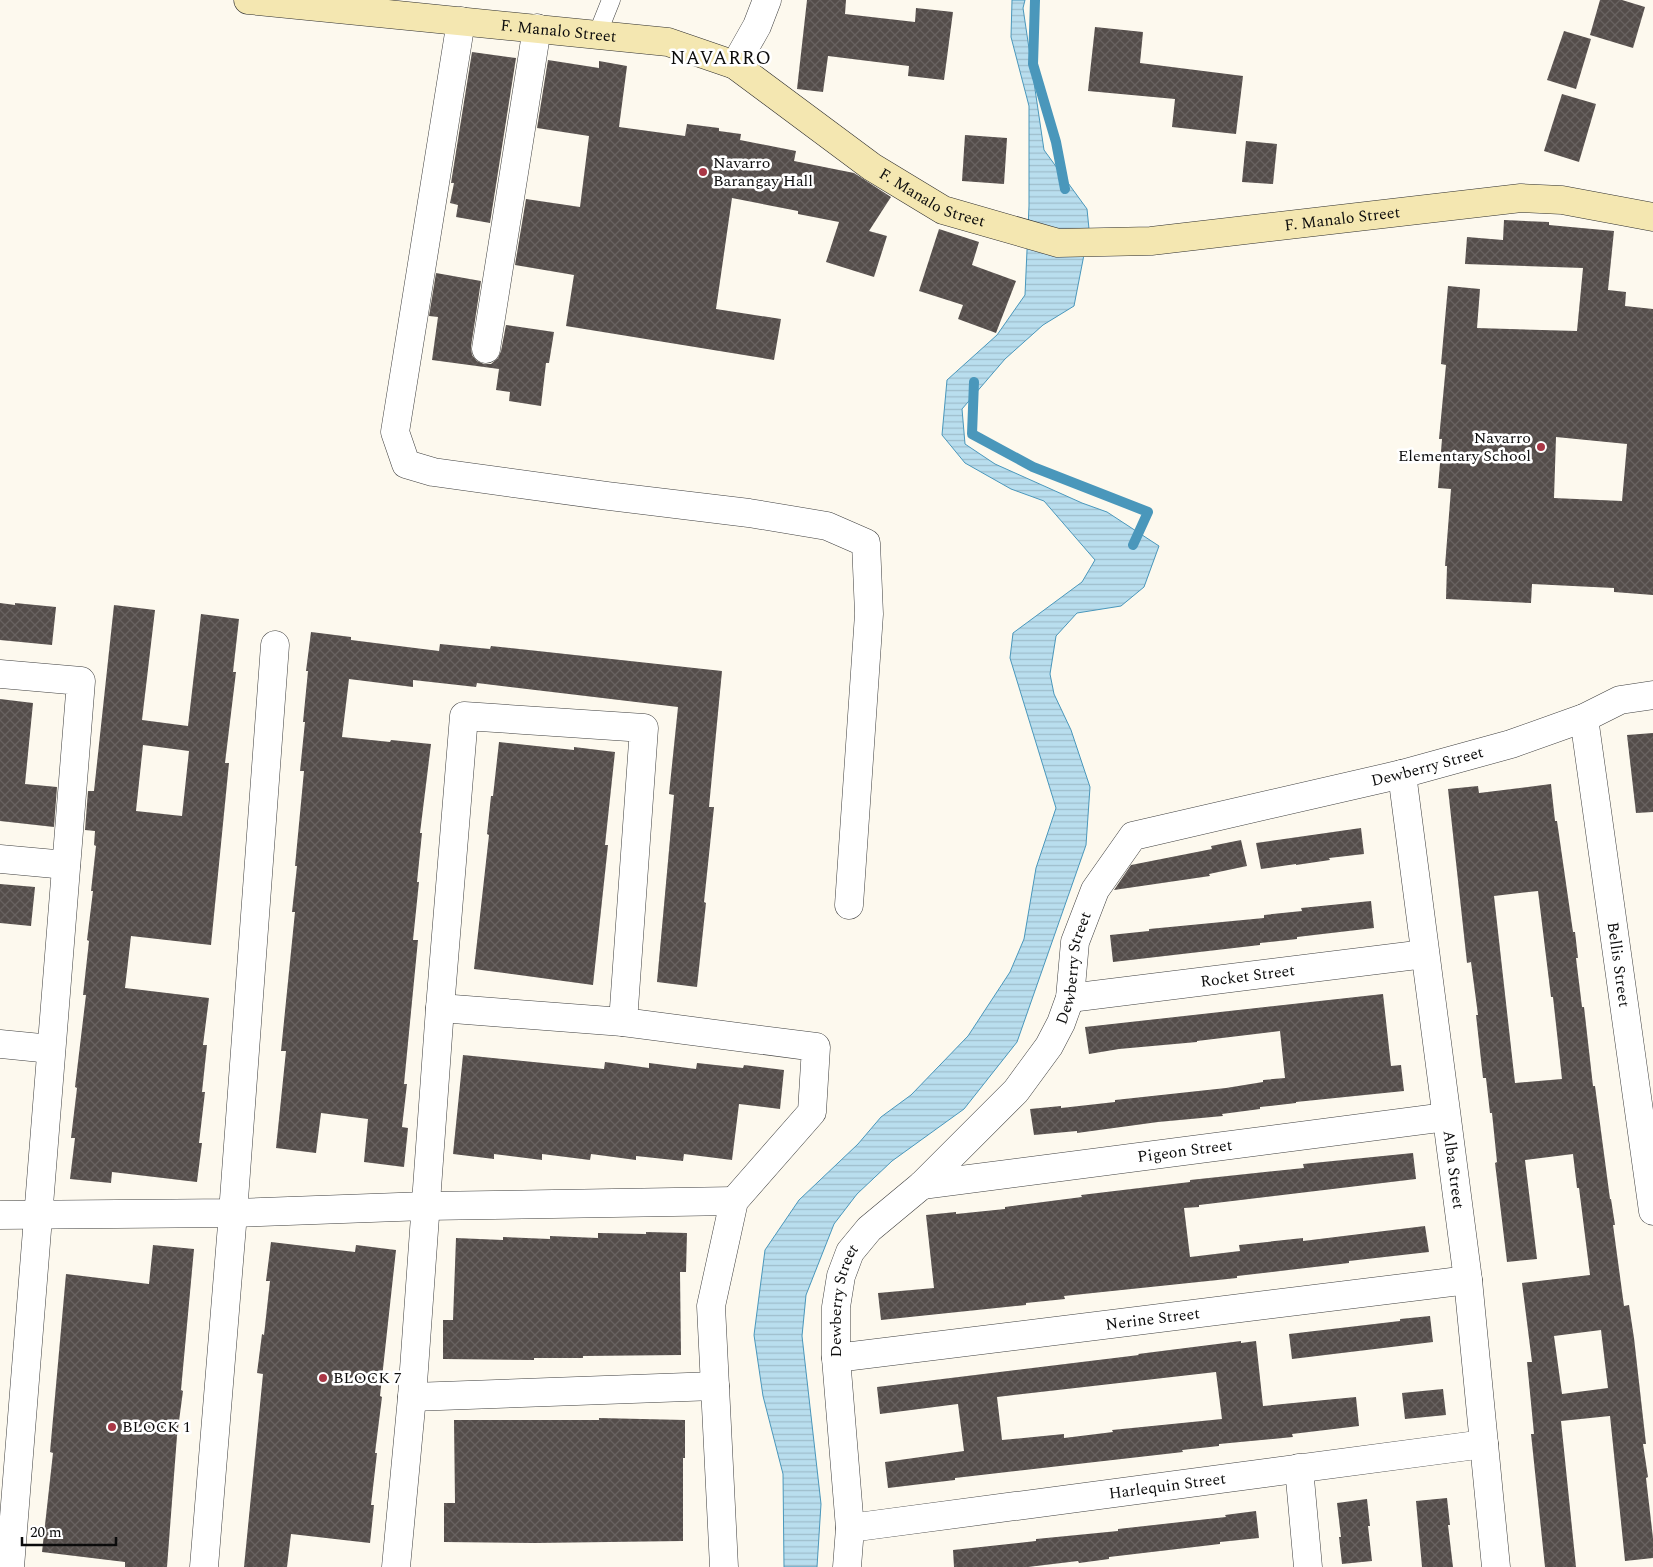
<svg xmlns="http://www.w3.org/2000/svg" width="1653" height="1567" viewBox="0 0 1653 1567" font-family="Spectral,serif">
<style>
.water{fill:url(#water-rules);stroke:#4a97bb}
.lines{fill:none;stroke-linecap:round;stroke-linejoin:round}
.stream{stroke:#4a97bb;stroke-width:10}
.building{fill:url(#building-cross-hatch);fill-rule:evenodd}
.lane-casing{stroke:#3f3f3f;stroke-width:19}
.street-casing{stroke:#3f3f3f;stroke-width:29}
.secondary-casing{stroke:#2e2e2e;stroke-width:29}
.lane{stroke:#fff;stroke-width:18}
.street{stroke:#fff;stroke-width:28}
.secondary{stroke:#f4e7b1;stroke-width:28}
.poi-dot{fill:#aa3746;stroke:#fff;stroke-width:2}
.labels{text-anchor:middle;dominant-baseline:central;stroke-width:5;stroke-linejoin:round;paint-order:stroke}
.street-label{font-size:16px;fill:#0c0c0c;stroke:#fff}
.poi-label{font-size:16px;fill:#0c0c0c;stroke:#fff;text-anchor:start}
.quarter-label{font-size:19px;letter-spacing:1px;fill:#0c0c0c;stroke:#fff}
</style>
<defs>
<pattern id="water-rules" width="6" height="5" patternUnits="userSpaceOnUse" patternTransform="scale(1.25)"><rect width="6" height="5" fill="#b9deee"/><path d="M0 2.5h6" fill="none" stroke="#9ebdcb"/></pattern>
<pattern id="building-cross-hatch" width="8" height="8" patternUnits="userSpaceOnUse" patternTransform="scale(1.25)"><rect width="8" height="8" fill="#544d4a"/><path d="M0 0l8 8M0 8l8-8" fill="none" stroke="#686260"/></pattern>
</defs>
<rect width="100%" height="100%" fill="#fdf9ee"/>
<path class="water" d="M 1012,0 L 1025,0 L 1023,8 L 1044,150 L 1087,209 L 1089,229 L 1074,306 L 1043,325 L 1005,359 L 962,409 L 965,444 L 995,464 L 1082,503 L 1107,512 L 1159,546 L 1144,587 L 1121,606 L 1077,613 L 1056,636 L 1050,674 L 1054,694 L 1071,730 L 1090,787 L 1086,845 L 1017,1042 L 964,1109 L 892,1161 L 857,1194 L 834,1224 L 806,1295 L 802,1336 L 821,1504 L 817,1567 L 784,1567 L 783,1474 L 763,1396 L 754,1335 L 765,1250 L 799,1200 L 858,1144 L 881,1117 L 911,1095 L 968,1036 L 1010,972 L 1024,939 L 1036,868 L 1056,808 L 1010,658 L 1013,633 L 1082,582 L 1095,560 L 1044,501 L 1011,489 L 965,463 L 942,435 L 947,380 L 997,335 L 1025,295 L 1029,206 L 1029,106 L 1011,37 Z"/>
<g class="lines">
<g class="stream">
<path d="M 1035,0 L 1033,64 L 1056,142 L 1065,189"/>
<path d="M 974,382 L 972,434 L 1033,467 L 1148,512 L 1133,545"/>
</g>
</g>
<g class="building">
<path d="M 807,0 L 846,0 L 845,14 L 915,22 L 916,8 L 953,12 L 944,80 L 908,76 L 909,66 L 828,56 L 823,92 L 797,89 Z"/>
<path d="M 1600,0 L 1622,0 L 1645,7 L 1633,48 L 1590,35 Z"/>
<path d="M 1095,27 L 1143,32 L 1140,63 L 1243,76 L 1236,134 L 1172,127 L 1175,99 L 1088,91 Z"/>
<path d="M 1564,31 L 1591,39 L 1576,89 L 1547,80 Z"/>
<path d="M 472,52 L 516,58 L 490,223 L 456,217 L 458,205 L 450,203 L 454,183 L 451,183 Z"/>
<path d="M 548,60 L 599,68 L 599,61 L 627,66 L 619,127 L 685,136 L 687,124 L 719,128 L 719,131 L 741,134 L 740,140 L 796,151 L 794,161 L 854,173 L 891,197 L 869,231 L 887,236 L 874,277 L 826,262 L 839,222 L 798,214 L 798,211 L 732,198 L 716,309 L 781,319 L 774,360 L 566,326 L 574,275 L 515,265 L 526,199 L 580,207 L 589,136 L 537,128 Z"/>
<path d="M 1562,94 L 1596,104 L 1579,162 L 1544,151 Z"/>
<path d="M 965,135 L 1007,138 L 1004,184 L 962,181 Z"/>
<path d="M 1246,141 L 1277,144 L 1273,184 L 1242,182 Z"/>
<path d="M 1504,220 L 1549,222 L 1549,225 L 1614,231 L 1608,290 L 1626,292 L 1625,306 L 1653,309 L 1653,595 L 1614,592 L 1614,588 L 1532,584 L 1531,603 L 1446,599 L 1447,566 L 1445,566 L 1451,489 L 1438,488 L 1442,439 L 1439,439 L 1446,365 L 1441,364 L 1448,286 L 1480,289 L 1477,328 L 1577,331 L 1583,268 L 1465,264 L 1467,237 L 1503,240 ZM 1556,437 L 1627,444 L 1622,501 L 1554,498 Z"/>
<path d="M 939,229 L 979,242 L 972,265 L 1016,281 L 996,333 L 958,319 L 963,305 L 919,291 Z"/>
<path d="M 436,273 L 481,281 L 471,347 L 472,355 L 477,361 L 484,364 L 491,364 L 498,358 L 501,351 L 506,325 L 554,332 L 549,363 L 546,363 L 541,406 L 509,401 L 510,392 L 496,390 L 499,369 L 432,360 L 438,317 L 429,316 Z"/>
<path d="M 0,603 L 15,605 L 15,603 L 56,607 L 52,645 L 0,640 Z"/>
<path d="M 114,605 L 155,610 L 142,720 L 188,726 L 201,614 L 239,619 L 233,672 L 236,672 L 225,763 L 229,763 L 211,945 L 131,936 L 125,988 L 209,998 L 203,1045 L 207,1045 L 202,1092 L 205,1092 L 199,1143 L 202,1143 L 197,1182 L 112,1172 L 111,1183 L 70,1179 L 75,1138 L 71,1138 L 77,1088 L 75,1087 L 86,995 L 83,995 L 89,941 L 87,940 L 93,891 L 91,891 L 96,846 L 94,845 L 95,831 L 85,830 L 88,791 L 94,791 ZM 143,745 L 189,751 L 182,816 L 136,811 Z"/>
<path d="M 311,632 L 351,637 L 351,640 L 439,651 L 440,644 L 490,649 L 491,646 L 722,671 L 709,807 L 714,807 L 704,902 L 706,903 L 697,987 L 657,982 L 674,795 L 669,794 L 678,707 L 477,683 L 476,687 L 413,680 L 413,687 L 349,679 L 342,737 L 390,742 L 391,740 L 431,744 L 420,833 L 422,833 L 417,882 L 419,882 L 413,940 L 418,940 L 404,1084 L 407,1084 L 402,1127 L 408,1128 L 404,1167 L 364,1162 L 368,1119 L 321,1113 L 316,1153 L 276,1148 L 286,1051 L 281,1051 L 295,912 L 292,912 L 297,866 L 295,866 L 304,771 L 300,771 L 305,722 L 303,722 L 308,671 L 306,671 Z"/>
<path d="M 0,699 L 33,703 L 25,784 L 57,787 L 54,827 L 0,821 Z"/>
<path d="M 1653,733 L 1653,812 L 1636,813 L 1627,735 Z"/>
<path d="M 499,742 L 574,750 L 574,747 L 615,752 L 605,845 L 608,845 L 593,985 L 474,969 L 489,835 L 487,834 L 491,796 L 493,796 Z"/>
<path d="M 1551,784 L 1555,821 L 1557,821 L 1573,932 L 1575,932 L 1578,958 L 1576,958 L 1582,1007 L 1584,1007 L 1593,1086 L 1595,1086 L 1610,1199 L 1611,1199 L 1615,1225 L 1613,1225 L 1624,1306 L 1629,1305 L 1634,1338 L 1646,1444 L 1643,1444 L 1648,1477 L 1646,1478 L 1653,1538 L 1653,1558 L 1625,1561 L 1610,1416 L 1561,1421 L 1576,1567 L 1545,1567 L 1531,1434 L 1534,1434 L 1527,1362 L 1532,1362 L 1522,1283 L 1590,1275 L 1579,1188 L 1577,1188 L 1573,1154 L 1525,1160 L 1537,1259 L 1507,1262 L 1495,1163 L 1497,1162 L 1492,1113 L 1490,1113 L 1486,1078 L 1483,1078 L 1476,1015 L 1478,1015 L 1471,962 L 1467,963 L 1448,789 L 1478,786 L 1479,793 ZM 1538,891 L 1551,997 L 1553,997 L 1562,1079 L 1515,1083 L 1494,896 ZM 1601,1330 L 1608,1388 L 1562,1394 L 1554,1336 Z"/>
<path d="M 1361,828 L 1364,854 L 1329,858 L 1330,860 L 1296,865 L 1296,864 L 1261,869 L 1256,843 Z"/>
<path d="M 1241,840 L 1247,866 L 1209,874 L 1210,876 L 1114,890 L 1131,865 L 1212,849 L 1211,846 Z"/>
<path d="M 0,884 L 35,887 L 31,926 L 0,923 Z"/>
<path d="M 1371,901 L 1374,928 L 1297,937 L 1297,939 L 1260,943 L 1260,945 L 1113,962 L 1110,935 L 1149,931 L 1149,929 L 1264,918 L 1264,915 L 1302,911 L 1301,908 Z"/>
<path d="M 1383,994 L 1391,1066 L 1401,1065 L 1404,1091 L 1296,1102 L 1296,1103 L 1260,1107 L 1260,1109 L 1222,1114 L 1223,1116 L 1158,1122 L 1077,1133 L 1077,1131 L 1034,1135 L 1030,1109 L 1061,1106 L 1061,1108 L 1115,1102 L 1115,1100 L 1226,1088 L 1263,1082 L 1263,1080 L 1285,1078 L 1280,1031 L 1197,1041 L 1197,1042 L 1119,1049 L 1089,1054 L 1085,1027 Z"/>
<path d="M 463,1055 L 604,1069 L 605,1062 L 649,1068 L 649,1063 L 696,1069 L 697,1063 L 743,1068 L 744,1065 L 784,1070 L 780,1109 L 739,1104 L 732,1160 L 684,1154 L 683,1161 L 636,1156 L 636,1160 L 591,1154 L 590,1160 L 542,1154 L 542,1160 L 494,1154 L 494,1159 L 453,1154 Z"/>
<path d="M 1413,1153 L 1416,1179 L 1199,1205 L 1199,1207 L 1184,1208 L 1190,1257 L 1240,1251 L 1239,1245 L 1303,1238 L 1303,1241 L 1425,1226 L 1429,1252 L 1349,1261 L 1349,1263 L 1237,1276 L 1237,1278 L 1064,1296 L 1065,1299 L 1026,1303 L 1026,1305 L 881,1320 L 878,1293 L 934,1288 L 926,1215 L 956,1212 L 956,1214 L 1005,1209 L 1005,1207 L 1082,1197 L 1081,1195 L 1190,1182 L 1190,1180 L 1304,1168 L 1303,1164 Z"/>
<path d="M 646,1232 L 687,1233 L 686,1272 L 680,1272 L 681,1355 L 583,1356 L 583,1358 L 534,1358 L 534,1360 L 443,1359 L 443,1320 L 453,1320 L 456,1238 L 503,1240 L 503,1237 L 550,1239 L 550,1236 L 598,1238 L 598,1233 L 646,1234 Z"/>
<path d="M 271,1242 L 355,1252 L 356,1245 L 396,1250 L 380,1396 L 382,1397 L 375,1453 L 377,1453 L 371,1505 L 374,1505 L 370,1543 L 291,1534 L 287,1567 L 244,1567 L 263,1374 L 257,1373 L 262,1334 L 264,1335 L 270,1281 L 266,1281 Z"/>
<path d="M 153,1245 L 194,1249 L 181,1390 L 183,1391 L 177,1436 L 167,1567 L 125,1567 L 125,1562 L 42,1552 L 53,1453 L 50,1452 L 66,1274 L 149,1284 Z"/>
<path d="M 1430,1316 L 1433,1342 L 1292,1359 L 1289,1334 L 1400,1321 L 1400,1319 Z"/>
<path d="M 1241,1341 L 1241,1343 L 1256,1341 L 1263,1406 L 1356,1397 L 1359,1426 L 1292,1434 L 1293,1437 L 1219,1444 L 1219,1446 L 1182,1450 L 1183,1452 L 955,1478 L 955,1480 L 888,1488 L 885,1462 L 964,1451 L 958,1404 L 880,1414 L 877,1387 L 1139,1355 L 1138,1354 ZM 1216,1372 L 1222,1419 L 1112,1430 L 1113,1432 L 1064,1438 L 1064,1434 L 1002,1440 L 997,1397 Z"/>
<path d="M 1443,1389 L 1446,1415 L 1405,1419 L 1402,1393 Z"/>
<path d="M 599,1418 L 685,1420 L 685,1458 L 683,1458 L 683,1541 L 535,1543 L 444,1542 L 444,1503 L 455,1503 L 454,1420 L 599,1420 Z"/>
<path d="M 1447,1498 L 1450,1525 L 1448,1525 L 1453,1567 L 1422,1567 L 1416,1501 Z"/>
<path d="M 1367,1499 L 1370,1526 L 1368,1526 L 1372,1561 L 1342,1564 L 1339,1537 L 1341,1537 L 1337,1503 Z"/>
<path d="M 1256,1511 L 1259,1538 L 1220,1542 L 1220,1544 L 1109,1557 L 1109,1559 L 1079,1563 L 1078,1561 L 1028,1567 L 954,1567 L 953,1550 L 1036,1541 L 1036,1539 L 1118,1531 L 1118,1529 L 1226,1517 L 1225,1515 Z"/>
</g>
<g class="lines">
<g class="lane-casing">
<path id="lane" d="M 597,35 L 611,0"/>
</g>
<g class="street-casing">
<g id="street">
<path d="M 461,21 L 395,432 L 406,464 L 433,472 L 608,496 L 749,513 L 827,526 L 866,543 L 869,614 L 849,905"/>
<path d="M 735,65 L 757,26 L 767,0"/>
<path d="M 486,349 L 537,28"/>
<path d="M 0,674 L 81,681 L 10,1567"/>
<path id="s1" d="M 1584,718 L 1653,1211"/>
<path id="s2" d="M 1402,774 L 1468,1280 L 1496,1567"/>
<path d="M 0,859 L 66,865"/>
<path id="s3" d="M 1070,998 L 1425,954"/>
<path d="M 440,1008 L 623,1022 L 816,1047 L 812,1112 L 734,1201 L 711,1306 L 724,1567"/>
<path d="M 0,1044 L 51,1049"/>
<path id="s4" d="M 922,1185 L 1446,1117"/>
<path d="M 0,1215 L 233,1213 L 426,1206 L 734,1201"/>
<path id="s5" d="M 836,1358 L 1468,1280"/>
<path d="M 412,1397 L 715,1386"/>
<path d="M 1299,1468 L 1308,1567"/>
<path id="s6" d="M 850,1528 L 1484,1444"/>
<path d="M 204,1567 L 233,1213 L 275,645"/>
<path d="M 396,1567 L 412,1397 L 440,1008 L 464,716 L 644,728 L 623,1022"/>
<path id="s7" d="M 847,1567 L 850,1528 L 836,1358 L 836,1307 L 841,1276 L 850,1252 L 869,1229 L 922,1185 L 1016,1091 L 1049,1046 L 1061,1023 L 1070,998 L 1075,942 L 1095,890 L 1133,836 L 1402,774 L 1511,744 L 1584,718 L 1620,700 L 1653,695"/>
</g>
</g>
<g class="secondary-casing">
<g id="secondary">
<path id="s8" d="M 248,0 L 668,42 L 735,65 L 872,167 L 943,210 L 1058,243 L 1151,241 L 1521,198 L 1562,200 L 1653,217"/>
</g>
</g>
<use href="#lane" class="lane"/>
<use href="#street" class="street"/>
<use href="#secondary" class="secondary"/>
</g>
<g class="poi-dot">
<circle cx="703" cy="172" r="5"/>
<circle cx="1541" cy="447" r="5"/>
<circle cx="323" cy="1378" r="5"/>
<circle cx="112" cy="1427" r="5"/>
</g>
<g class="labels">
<g class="street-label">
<text stroke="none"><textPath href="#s8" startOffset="312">F. Manalo Street</textPath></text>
<text stroke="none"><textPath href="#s8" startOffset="732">F. Manalo Street</textPath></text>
<text stroke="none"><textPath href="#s8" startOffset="1152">F. Manalo Street</textPath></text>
<text stroke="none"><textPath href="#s7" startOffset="1138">Dewberry Street</textPath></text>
<text stroke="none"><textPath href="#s1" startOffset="249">Bellis Street</textPath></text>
<text stroke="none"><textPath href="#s7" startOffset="688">Dewberry Street</textPath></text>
<text stroke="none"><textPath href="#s3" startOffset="179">Rocket Street</textPath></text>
<text stroke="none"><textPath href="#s4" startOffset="265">Pigeon Street</textPath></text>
<text stroke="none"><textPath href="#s2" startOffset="399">Alba Street</textPath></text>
<text stroke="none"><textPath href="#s7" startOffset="268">Dewberry Street</textPath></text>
<text stroke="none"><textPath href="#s5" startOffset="319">Nerine Street</textPath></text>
<text stroke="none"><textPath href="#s6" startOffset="320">Harlequin Street</textPath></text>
</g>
<g class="poi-label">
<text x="713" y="163">Navarro<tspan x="713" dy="18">Barangay Hall</tspan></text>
<text x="1531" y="438" text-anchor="end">Navarro<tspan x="1531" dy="18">Elementary School</tspan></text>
<text x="333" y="1378">BLOCK 7</text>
<text x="122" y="1427">BLOCK 1</text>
</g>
<g class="quarter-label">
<text x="721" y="58">NAVARRO</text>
</g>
</g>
<path d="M22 1537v8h94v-8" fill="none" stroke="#0c0c0c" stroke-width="2.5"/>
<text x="30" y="1537" font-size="15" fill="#0c0c0c" stroke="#ffffff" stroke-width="4" paint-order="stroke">20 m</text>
</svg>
